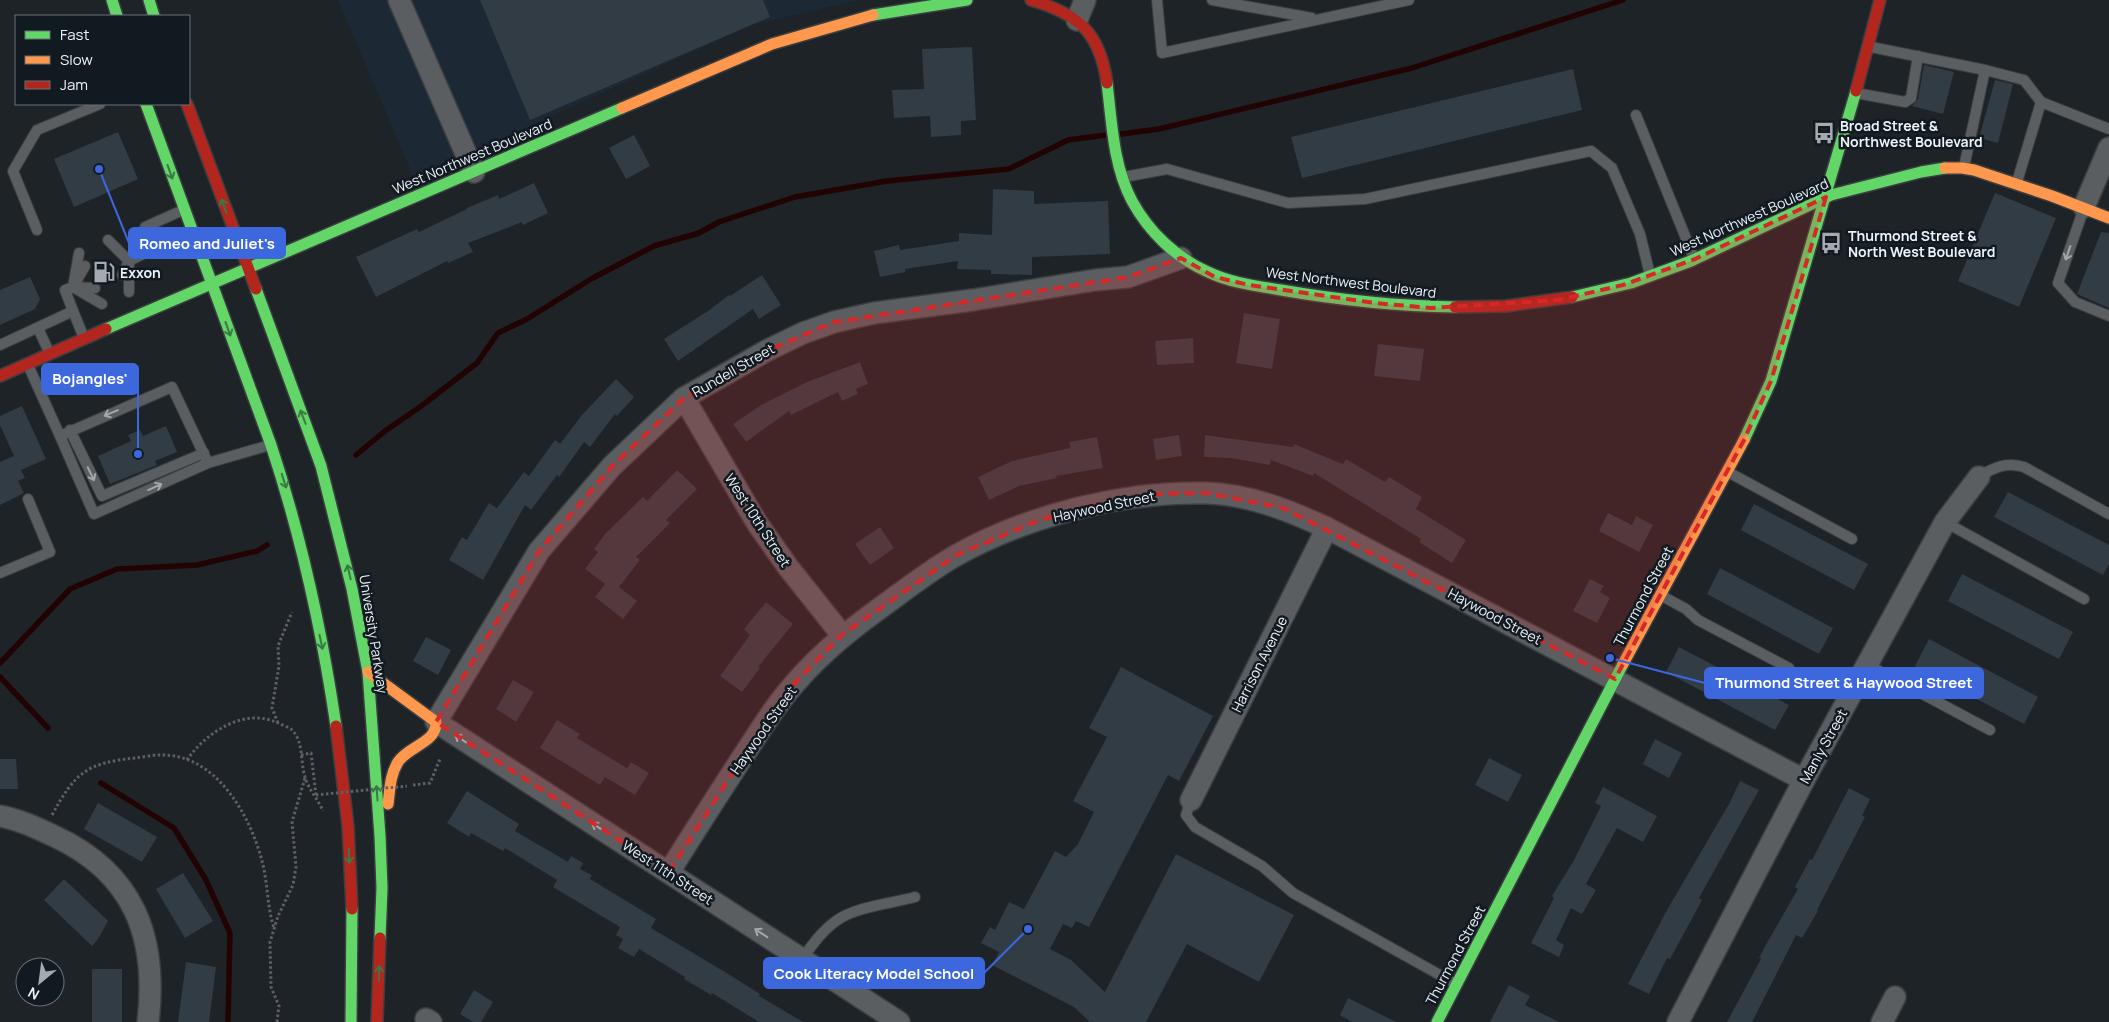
<svg xmlns="http://www.w3.org/2000/svg" width="2109" height="1022" viewBox="0 0 2109 1022" font-family="Manrope,sans-serif">
<style>
.built{fill:#1c2934}
.lines{fill:none;stroke-linecap:round;stroke-linejoin:round}
.stream{stroke:#220304;stroke-width:5.5}
.building{fill:#323c44}
.lane-casing{stroke:#3a3e41;stroke-width:12}
.street-casing{stroke:#3a3e41;stroke-width:24}
.fast-casing{stroke:#3a3e41;stroke-width:14}
.slow-casing{stroke:#3a3e41;stroke-width:14}
.jam-casing{stroke:#3a3e41;stroke-width:14}
.path{stroke:#5e6063;stroke-width:3;stroke-dasharray:2.5 2.5;stroke-linecap:butt}
.lane{stroke:#5a5e61;stroke-width:10}
.street{stroke:#5a5e61;stroke-width:21}
.fast{stroke:#63d668;stroke-width:11}
.slow{stroke:#ff974d;stroke-width:11}
.jam{stroke:#b3261e;stroke-width:11}
.path-bridge{stroke:#5e6063;stroke-width:3;stroke-dasharray:2.5 2.5;stroke-linecap:butt}
.oneway{stroke:#3a7844}
.oneway2{stroke:#a3a8ac}
.marked{fill:#d62828;fill-opacity:0.2;stroke:#d62828;stroke-width:4;stroke-dasharray:10 6;stroke-linejoin:round}
.labels{text-anchor:middle;dominant-baseline:central;stroke-width:5;stroke-linejoin:round;paint-order:stroke}
.poi-label{font-size:14px;font-weight:bold;fill:#ecf2f8;stroke:#111a21;text-anchor:start}
.street-label{font-size:14px;fill:#ecf2f8;stroke:#111a21}
.leader{fill:none;stroke:#3c67dd;stroke-width:2}
.callout-dot{fill:#3c67dd;stroke:#111a21;stroke-width:2}
.callout{fill:#3c67dd;stroke:#3c67dd;stroke-width:2}
.callout-label{font-size:15px;text-anchor:middle;font-weight:bold;fill:#fff}
</style>
<rect width="100%" height="100%" fill="#1e2327"/>
<path class="built" d="M 338,0 L 858,0 L 752,25 L 414,178 Z"/>
<g class="lines">
<g class="stream">
<path d="M 1121,134 L 1159,129 L 1412,68 L 1623,0"/>
<path d="M 356,455 L 385,431 L 420,407 L 477,363 L 498,333 L 527,319 L 591,279 L 654,246 L 699,233 L 719,222 L 795,197 L 887,181 L 1009,169 L 1068,140 L 1106,135"/>
<path d="M 0,663 L 70,589 L 117,569 L 197,565 L 257,551 L 267,545"/>
<path d="M 0,677 L 48,728"/>
<path d="M 101,783 L 174,828 L 206,880 L 230,933 L 228,1022"/>
</g>
</g>
<g class="building">
<path d="M 480,0 L 763,0 L 770,17 L 530,120 Z"/>
<path d="M 972,47 L 976,120 L 961,121 L 961,135 L 931,137 L 930,116 L 894,118 L 892,90 L 924,89 L 922,49 Z"/>
<path d="M 1924,65 L 1954,72 L 1943,114 L 1912,106 L 1918,99 Z"/>
<path d="M 1573,69 L 1582,110 L 1302,178 L 1291,137 Z"/>
<path d="M 1995,80 L 2013,84 L 1998,143 L 1979,138 Z"/>
<path d="M 118,132 L 138,179 L 74,207 L 54,159 Z"/>
<path d="M 634,135 L 650,166 L 626,179 L 609,148 Z"/>
<path d="M 534,183 L 548,213 L 523,225 L 522,222 L 468,243 L 473,252 L 448,263 L 447,261 L 376,297 L 356,257 L 417,229 L 419,232 L 467,209 L 467,208 L 498,195 L 499,199 Z"/>
<path d="M 993,189 L 1034,191 L 1034,204 L 1108,201 L 1110,254 L 1032,257 L 1032,275 L 991,274 L 991,270 L 957,269 L 958,261 L 905,269 L 905,272 L 880,277 L 874,251 L 899,245 L 900,250 L 959,241 L 959,233 L 992,235 Z"/>
<path d="M 1995,193 L 2056,218 L 2019,307 L 1958,281 Z"/>
<path d="M 2101,232 L 2109,233 L 2109,308 L 2077,294 Z"/>
<path d="M 762,275 L 781,305 L 759,319 L 753,309 L 678,361 L 664,339 L 708,311 L 729,295 L 730,296 Z"/>
<path d="M 30,277 L 40,299 L 35,309 L 0,325 L 0,290 Z"/>
<path d="M 1244,313 L 1280,319 L 1272,369 L 1236,363 Z"/>
<path d="M 1193,338 L 1194,363 L 1157,365 L 1155,341 Z"/>
<path d="M 1378,344 L 1424,349 L 1420,381 L 1374,376 Z"/>
<path d="M 860,362 L 868,384 L 856,389 L 858,394 L 842,401 L 838,392 L 791,415 L 789,411 L 746,442 L 733,424 L 761,405 L 807,382 Z"/>
<path d="M 616,379 L 634,397 L 617,416 L 615,414 L 590,447 L 584,442 L 559,477 L 557,475 L 531,510 L 525,505 L 483,580 L 449,560 L 462,537 L 467,540 L 489,503 L 497,508 L 524,472 L 529,476 L 555,440 L 560,444 L 582,415 Z"/>
<path d="M 22,406 L 46,459 L 21,470 L 25,478 L 18,481 L 24,493 L 0,505 L 0,462 L 14,456 L 0,425 L 0,416 Z"/>
<path d="M 166,426 L 177,452 L 155,461 L 157,465 L 110,484 L 98,456 L 131,441 L 128,435 L 140,430 L 143,436 Z"/>
<path d="M 1179,435 L 1182,456 L 1156,460 L 1153,439 Z"/>
<path d="M 1205,435 L 1293,447 L 1294,444 L 1343,464 L 1346,459 L 1385,482 L 1389,477 L 1422,497 L 1416,509 L 1466,540 L 1452,563 L 1419,542 L 1421,539 L 1314,473 L 1313,476 L 1271,460 L 1270,465 L 1231,458 L 1204,457 Z"/>
<path d="M 1097,437 L 1103,468 L 1056,476 L 1057,478 L 1019,486 L 989,500 L 978,477 L 1012,461 L 1070,448 L 1069,442 Z"/>
<path d="M 677,470 L 697,489 L 666,520 L 670,523 L 636,557 L 640,560 L 619,587 L 637,601 L 623,619 L 595,597 L 605,584 L 585,569 L 598,552 L 594,549 L 605,534 L 643,497 L 647,501 Z"/>
<path d="M 2008,492 L 2109,545 L 2109,564 L 2103,575 L 1994,517 Z"/>
<path d="M 1754,504 L 1868,564 L 1854,590 L 1741,530 Z"/>
<path d="M 1608,513 L 1632,525 L 1636,516 L 1653,525 L 1639,552 L 1599,531 Z"/>
<path d="M 880,527 L 894,548 L 870,565 L 855,544 Z"/>
<path d="M 1720,568 L 1833,628 L 1819,654 L 1707,594 Z"/>
<path d="M 1962,574 L 2073,632 L 2059,659 L 1948,601 Z"/>
<path d="M 1590,579 L 1604,586 L 1600,592 L 1610,598 L 1597,623 L 1573,611 Z"/>
<path d="M 766,602 L 793,624 L 758,667 L 760,668 L 742,692 L 720,676 L 750,635 L 744,629 Z"/>
<path d="M 426,637 L 451,650 L 438,675 L 413,661 Z"/>
<path d="M 1929,639 L 2038,697 L 2024,724 L 1915,666 Z"/>
<path d="M 1679,647 L 1789,705 L 1775,730 L 1666,672 Z"/>
<path d="M 1121,667 L 1213,716 L 1179,781 L 1168,775 L 1089,927 L 1076,921 L 1072,928 L 1063,924 L 1050,949 L 1071,960 L 1105,992 L 1176,854 L 1294,915 L 1259,982 L 1187,944 L 1146,1022 L 1090,1022 L 1074,1007 L 992,965 L 999,952 L 981,943 L 990,927 L 995,930 L 1009,902 L 1024,909 L 1055,851 L 1066,857 L 1078,844 L 1094,812 L 1073,801 L 1107,737 L 1089,728 Z"/>
<path d="M 513,680 L 534,692 L 516,722 L 496,709 Z"/>
<path d="M 557,720 L 580,734 L 577,738 L 627,768 L 631,762 L 649,773 L 635,795 L 605,777 L 600,785 L 540,748 Z"/>
<path d="M 1655,739 L 1682,753 L 1669,778 L 1643,764 Z"/>
<path d="M 1489,758 L 1522,775 L 1508,802 L 1475,785 Z"/>
<path d="M 0,759 L 16,759 L 18,789 L 0,789 Z"/>
<path d="M 1740,781 L 1759,790 L 1699,898 L 1702,900 L 1670,959 L 1667,958 L 1649,994 L 1628,984 L 1667,910 L 1729,804 Z"/>
<path d="M 1603,787 L 1657,816 L 1643,842 L 1617,828 L 1586,884 L 1596,890 L 1582,914 L 1571,908 L 1556,940 L 1564,945 L 1559,957 L 1531,943 L 1554,898 L 1552,896 L 1573,862 L 1601,806 L 1595,803 Z"/>
<path d="M 1849,788 L 1870,799 L 1862,816 L 1865,817 L 1817,910 L 1818,911 L 1802,938 L 1796,935 L 1752,1022 L 1727,1022 L 1761,959 L 1759,958 L 1768,941 L 1798,889 L 1795,887 L 1810,859 L 1812,860 Z"/>
<path d="M 467,791 L 519,824 L 515,831 L 568,862 L 571,856 L 583,863 L 580,869 L 592,875 L 590,879 L 656,919 L 651,928 L 725,972 L 760,994 L 759,996 L 803,1022 L 759,1022 L 712,993 L 711,995 L 684,979 L 685,977 L 639,949 L 634,957 L 618,948 L 623,939 L 616,935 L 620,927 L 553,887 L 557,880 L 505,848 L 503,851 L 471,833 L 469,837 L 447,823 Z"/>
<path d="M 98,803 L 157,837 L 142,862 L 84,829 Z"/>
<path d="M 183,873 L 213,921 L 185,938 L 156,889 Z"/>
<path d="M 64,879 L 108,921 L 98,939 L 92,946 L 44,900 Z"/>
<path d="M 186,962 L 216,967 L 209,1022 L 178,1022 Z"/>
<rect x="92" y="969" width="30" height="53"/>
<path d="M 1509,985 L 1530,996 L 1525,1005 L 1559,1022 L 1490,1022 Z"/>
<path d="M 474,990 L 493,1002 L 481,1022 L 473,1022 L 460,1014 Z"/>
<path d="M 1348,998 L 1396,1022 L 1352,1022 L 1340,1015 Z"/>
</g>
<g class="lines">
<g class="lane-casing">
<g id="lane">
<path d="M 1157,0 L 1162,53 L 1409,0"/>
<path d="M 1212,0 L 1312,18"/>
<path d="M 1871,47 L 1985,70 L 1964,167"/>
<path d="M 1985,70 L 2024,80 L 2041,102 L 2017,182"/>
<path d="M 1856,93 L 1905,102 L 1911,98 L 1918,56"/>
<path d="M 2041,102 L 2109,129"/>
<path d="M 1636,115 L 1694,258"/>
<path d="M 1124,177 L 1167,169 L 1288,203 L 1365,199 L 1591,151 L 1612,168 L 1640,234 L 1650,275"/>
<path d="M 2084,208 L 2058,283 L 2075,302 L 2109,316"/>
<path d="M 37,230 L 13,171 L 37,130 L 100,104"/>
<path d="M 108,240 L 129,261 L 143,254 L 145,227 L 183,210"/>
<path d="M 79,253 L 73,287 L 102,304"/>
<path d="M 85,266 L 73,287 L 95,288"/>
<path d="M 122,275 L 129,261 L 129,292"/>
<path d="M 73,311 L 84,338"/>
<path d="M 38,328 L 49,352"/>
<path d="M 0,345 L 73,311 L 65,290 L 73,287"/>
<path d="M 28,365 L 60,436"/>
<path d="M 70,430 L 102,496 L 204,453"/>
<path d="M 208,463 L 172,387 L 60,436 L 94,514 L 208,463 L 270,445"/>
<path d="M 1728,472 L 1852,539"/>
<path d="M 1979,477 C 1994,467 2006,462 2024,467 L 2109,514"/>
<path d="M 1945,522 L 2084,599"/>
<path d="M 0,573 L 50,552 L 28,499"/>
<path d="M 1662,596 L 1686,609 L 1698,620 L 1789,668"/>
<path d="M 1868,665 L 1990,730"/>
<path d="M 1191,800 L 1186,815 L 1195,827 L 1262,866 L 1293,893 L 1456,984"/>
<path d="M 802,959 C 812,945 822,931 836,921 C 854,907 893,903 915,897"/>
</g>
</g>
<g class="street-casing">
<g id="street">
<path d="M 399,0 L 474,172"/>
<path d="M 1077,20 L 1085,0"/>
<path d="M 2084,207 L 2109,148"/>
<path d="M 684,398 L 757,523 L 788,567 L 842,635"/>
<path d="M 1191,800 L 1327,528"/>
<path d="M 0,816 C 18,819 37,828 54,836 C 134,873 158,937 148,1022"/>
<path d="M 669,872 C 692,835 716,798 740,761 C 758,734 775,705 797,681 C 824,650 855,626 887,603 C 910,586 931,570 955,556 C 1026,516 1123,491 1205,493 C 1248,494 1288,510 1327,528 L 1804,780"/>
<path d="M 426,1019 L 431,1022"/>
<path d="M 899,1022 L 436,722 L 539,551 L 612,466 L 684,398 L 766,351 L 803,333 L 834,322 L 874,313 L 973,300 L 1095,280 L 1128,277 L 1181,258"/>
<path d="M 1678,1022 L 1804,780 L 1945,522 L 1979,477"/>
<path d="M 1882,1022 L 1895,997"/>
</g>
</g>
<g class="fast-casing">
<g id="fast">
<path d="M 112,0 L 117,16"/>
<path d="M 149,0 L 154,16"/>
<path d="M 873,15 L 967,0"/>
<path d="M 1107,83 C 1112,123 1113,165 1132,201 C 1149,232 1176,258 1208,272 C 1231,283 1257,286 1281,290 C 1339,300 1396,306 1455,307"/>
<path d="M 146,104 L 271,445 C 301,536 322,631 336,726"/>
<path d="M 256,289 L 321,466 L 352,589 L 368,672 L 380,836 L 382,888 L 380,938"/>
<path d="M 1572,297 L 1631,283 L 1691,261 L 1831,195 L 1921,172 L 1945,168"/>
<path d="M 106,329 L 622,108"/>
<path d="M 1744,440 L 1771,381 L 1856,91"/>
<path d="M 351,1022 L 352,909"/>
<path d="M 1437,1022 L 1623,664"/>
</g>
</g>
<g class="slow-casing">
<g id="slow">
<path d="M 622,108 L 772,44 L 873,15"/>
<path d="M 1945,168 L 1962,168 L 1974,170 L 2052,196 L 2109,218"/>
<path d="M 1623,664 L 1744,440"/>
<path d="M 368,672 L 436,722 C 437,743 408,746 398,762 C 390,775 390,789 388,804"/>
</g>
</g>
<g class="jam-casing">
<g id="jam">
<path d="M 1031,0 C 1079,14 1100,33 1107,83"/>
<path d="M 1856,91 L 1880,0"/>
<path d="M 187,104 L 256,289"/>
<path d="M 1455,307 L 1506,306 L 1572,297"/>
<path d="M 0,376 L 106,329"/>
<path d="M 336,726 L 348,826 L 352,909"/>
<path d="M 377,1022 L 380,938"/>
</g>
</g>
<g class="path">
<path d="M 278,723 L 272,708 L 279,666 L 278,646 L 292,612"/>
<path d="M 301,755 L 311,753 L 316,795"/>
<path d="M 187,760 C 206,732 245,707 278,723 C 282,725 289,727 292,730 C 304,742 300,762 305,777 C 308,789 318,799 323,811"/>
<path d="M 413,785 L 430,783 L 440,759"/>
<path d="M 52,815 C 75,773 86,763 135,758 C 143,757 153,755 161,755 C 216,754 250,815 262,861 C 268,883 267,907 274,928"/>
<path d="M 277,1022 L 279,1006 L 271,987 L 270,942 L 278,916 L 293,885 L 296,867 L 292,822 L 305,778"/>
</g>
<use href="#lane" class="lane"/>
<use href="#street" class="street"/>
<use href="#fast" class="fast"/>
<use href="#slow" class="slow"/>
<use href="#jam" class="jam"/>
<path class="path-bridge" d="M 316,795 L 407,786"/>
</g>
<defs><path id="oneway-shaft" d="M-6 0H5M1.5-3L5.5 0L1.5 3" fill="none" stroke-width="1.6" stroke-linecap="round" stroke-linejoin="round" transform="scale(1.25)"/></defs>
<g class="oneway">
<use href="#oneway-shaft" transform="translate(170 172) rotate(70)"/>
<use href="#oneway-shaft" transform="translate(224 206) rotate(-110)"/>
<use href="#oneway-shaft" transform="translate(228 329) rotate(70)"/>
<use href="#oneway-shaft" transform="translate(303 417) rotate(-111)"/>
<use href="#oneway-shaft" transform="translate(284 481) rotate(72)"/>
<use href="#oneway-shaft" transform="translate(349 572) rotate(-103)"/>
<use href="#oneway-shaft" transform="translate(321 642) rotate(78)"/>
<use href="#oneway-shaft" transform="translate(377 793) rotate(-94)"/>
<use href="#oneway-shaft" transform="translate(349 856) rotate(88)"/>
<use href="#oneway-shaft" transform="translate(379 973) rotate(-88)"/>
</g>
<g class="oneway2">
<use href="#oneway-shaft" transform="translate(2068 253) rotate(109)"/>
<use href="#oneway-shaft" transform="translate(111 413) rotate(157)"/>
<use href="#oneway-shaft" transform="translate(91 474) rotate(64)"/>
<use href="#oneway-shaft" transform="translate(155 487) rotate(-24)"/>
<use href="#oneway-shaft" transform="translate(461 739) rotate(-146)"/>
<use href="#oneway-shaft" transform="translate(598 827) rotate(-147)"/>
<use href="#oneway-shaft" transform="translate(761 933) rotate(-147)"/>
</g>
<path class="marked" d="M 1826,197 L 1771,381 L 1744,440 L 1615,679 L 1283,508 L 1206,493 L 1160,494 L 1088,506 L 1040,520 L 957,555 L 842,635 L 797,681 L 768,718 L 669,872 L 436,722 L 539,551 L 612,466 L 684,398 L 766,351 L 834,322 L 1128,277 L 1181,258 L 1215,277 L 1249,285 L 1375,303 L 1431,308 L 1558,300 L 1623,285 L 1695,259 Z"/>
<defs>
<g id="bus-bare" transform="scale(1.725)"><path d="M-5-6H5V4H4V6H2V4H-2V6H-4V4H-5ZM-3.5-4V0h7V-4ZM-3.5 1.2v1.5H-2V1.2ZM2 1.2v1.5H3.5V1.2Z" fill="#a4aaaf" stroke="#111a21" stroke-width="2.5" paint-order="stroke"/></g>
<g id="fuel-bare" transform="scale(1.725)"><path d="M-5.5-6h7V0h2V4h1.3V-2.5L3-4.5l.8-.8L6-3V5H2.5V1h-1V6h-7ZM-4.2-4.7v3.2H.2V-4.7Z" fill="#a4aaaf" stroke="#111a21" stroke-width="2.5" paint-order="stroke"/></g>
</defs>
<g fill-rule="evenodd">
<use href="#bus-bare" x="1824" y="133"/>
<use href="#bus-bare" x="1831" y="243"/>
<use href="#fuel-bare" x="104" y="272"/>
</g>
<g class="labels">
<g class="poi-label">
<text x="1840" y="125">Broad Street &amp;<tspan x="1840" dy="16">Northwest Boulevard</tspan></text>
<text x="1848" y="235">Thurmond Street &amp;<tspan x="1848" dy="16">North West Boulevard</tspan></text>
<text x="120" y="272">Exxon</text>
</g>
<g class="street-label">
<text transform="translate(472 156) rotate(-23)">West Northwest Boulevard</text>
<text transform="translate(1749 217) rotate(-24)">West Northwest Boulevard</text>
<text transform="translate(1351 282) rotate(7)">West Northwest Boulevard</text>
<text transform="translate(733 370) rotate(-30)">Rundell Street</text>
<text transform="translate(1104 506) rotate(-12)">Haywood Street</text>
<text transform="translate(758 520) rotate(57)">West 10th Street</text>
<text transform="translate(1643 596) rotate(-62)">Thurmond Street</text>
<text transform="translate(1495 616) rotate(28)">Haywood Street</text>
<text transform="translate(374 634) rotate(81)">University Parkway</text>
<text transform="translate(1259 664) rotate(-63)">Harrison Avenue</text>
<text transform="translate(763 730) rotate(-55)">Haywood Street</text>
<text transform="translate(1823 746) rotate(-61)">Manly Street</text>
<text transform="translate(668 872) rotate(33)">West 11th Street</text>
<text transform="translate(1455 955) rotate(-62)">Thurmond Street</text>
</g>
</g>
<path class="leader" d="M99 169L129 243M138 454L138 379M1610 658L1705 683M1028 929L984 973"/>
<g class="callout-dot">
<circle cx="99" cy="169" r="5"/>
<circle cx="138" cy="454" r="5"/>
<circle cx="1610" cy="658" r="5"/>
<circle cx="1028" cy="929" r="5"/>
</g>
<g class="callout">
<rect x="129" y="228" width="156" height="30" rx="5"/>
<rect x="42" y="364" width="96" height="30" rx="5"/>
<rect x="1705" y="668" width="278" height="30" rx="5"/>
<rect x="764" y="958" width="220" height="30" rx="5"/>
</g>
<g class="callout-label">
<text x="207" y="249">Romeo and Juliet's</text>
<text x="90" y="384">Bojangles'</text>
<text x="1844" y="688">Thurmond Street &amp; Haywood Street</text>
<text x="874" y="979">Cook Literacy Model School</text>
</g>
<rect x="15" y="15" width="175" height="90" fill="#111a21" stroke="#697077"/>
<rect x="25" y="31" width="25" height="8" fill="#63d668" stroke="#697077"/>
<text x="60" y="40" font-size="15" fill="#ecf2f8">Fast</text>
<rect x="25" y="56" width="25" height="8" fill="#ff974d" stroke="#697077"/>
<text x="60" y="65" font-size="15" fill="#ecf2f8">Slow</text>
<rect x="25" y="81" width="25" height="8" fill="#b3261e" stroke="#697077"/>
<text x="60" y="90" font-size="15" fill="#ecf2f8">Jam</text>
<g transform="translate(40 982) rotate(209)"><circle r="24" fill="#111a21" stroke="#697077"/>
<path d="M0-4L9 19L0 12L-9 19Z" fill="#a4aaaf"/>
<text y="-8" font-size="14" font-weight="bold" text-anchor="middle" fill="#ecf2f8">N</text>
</g>
</svg>
